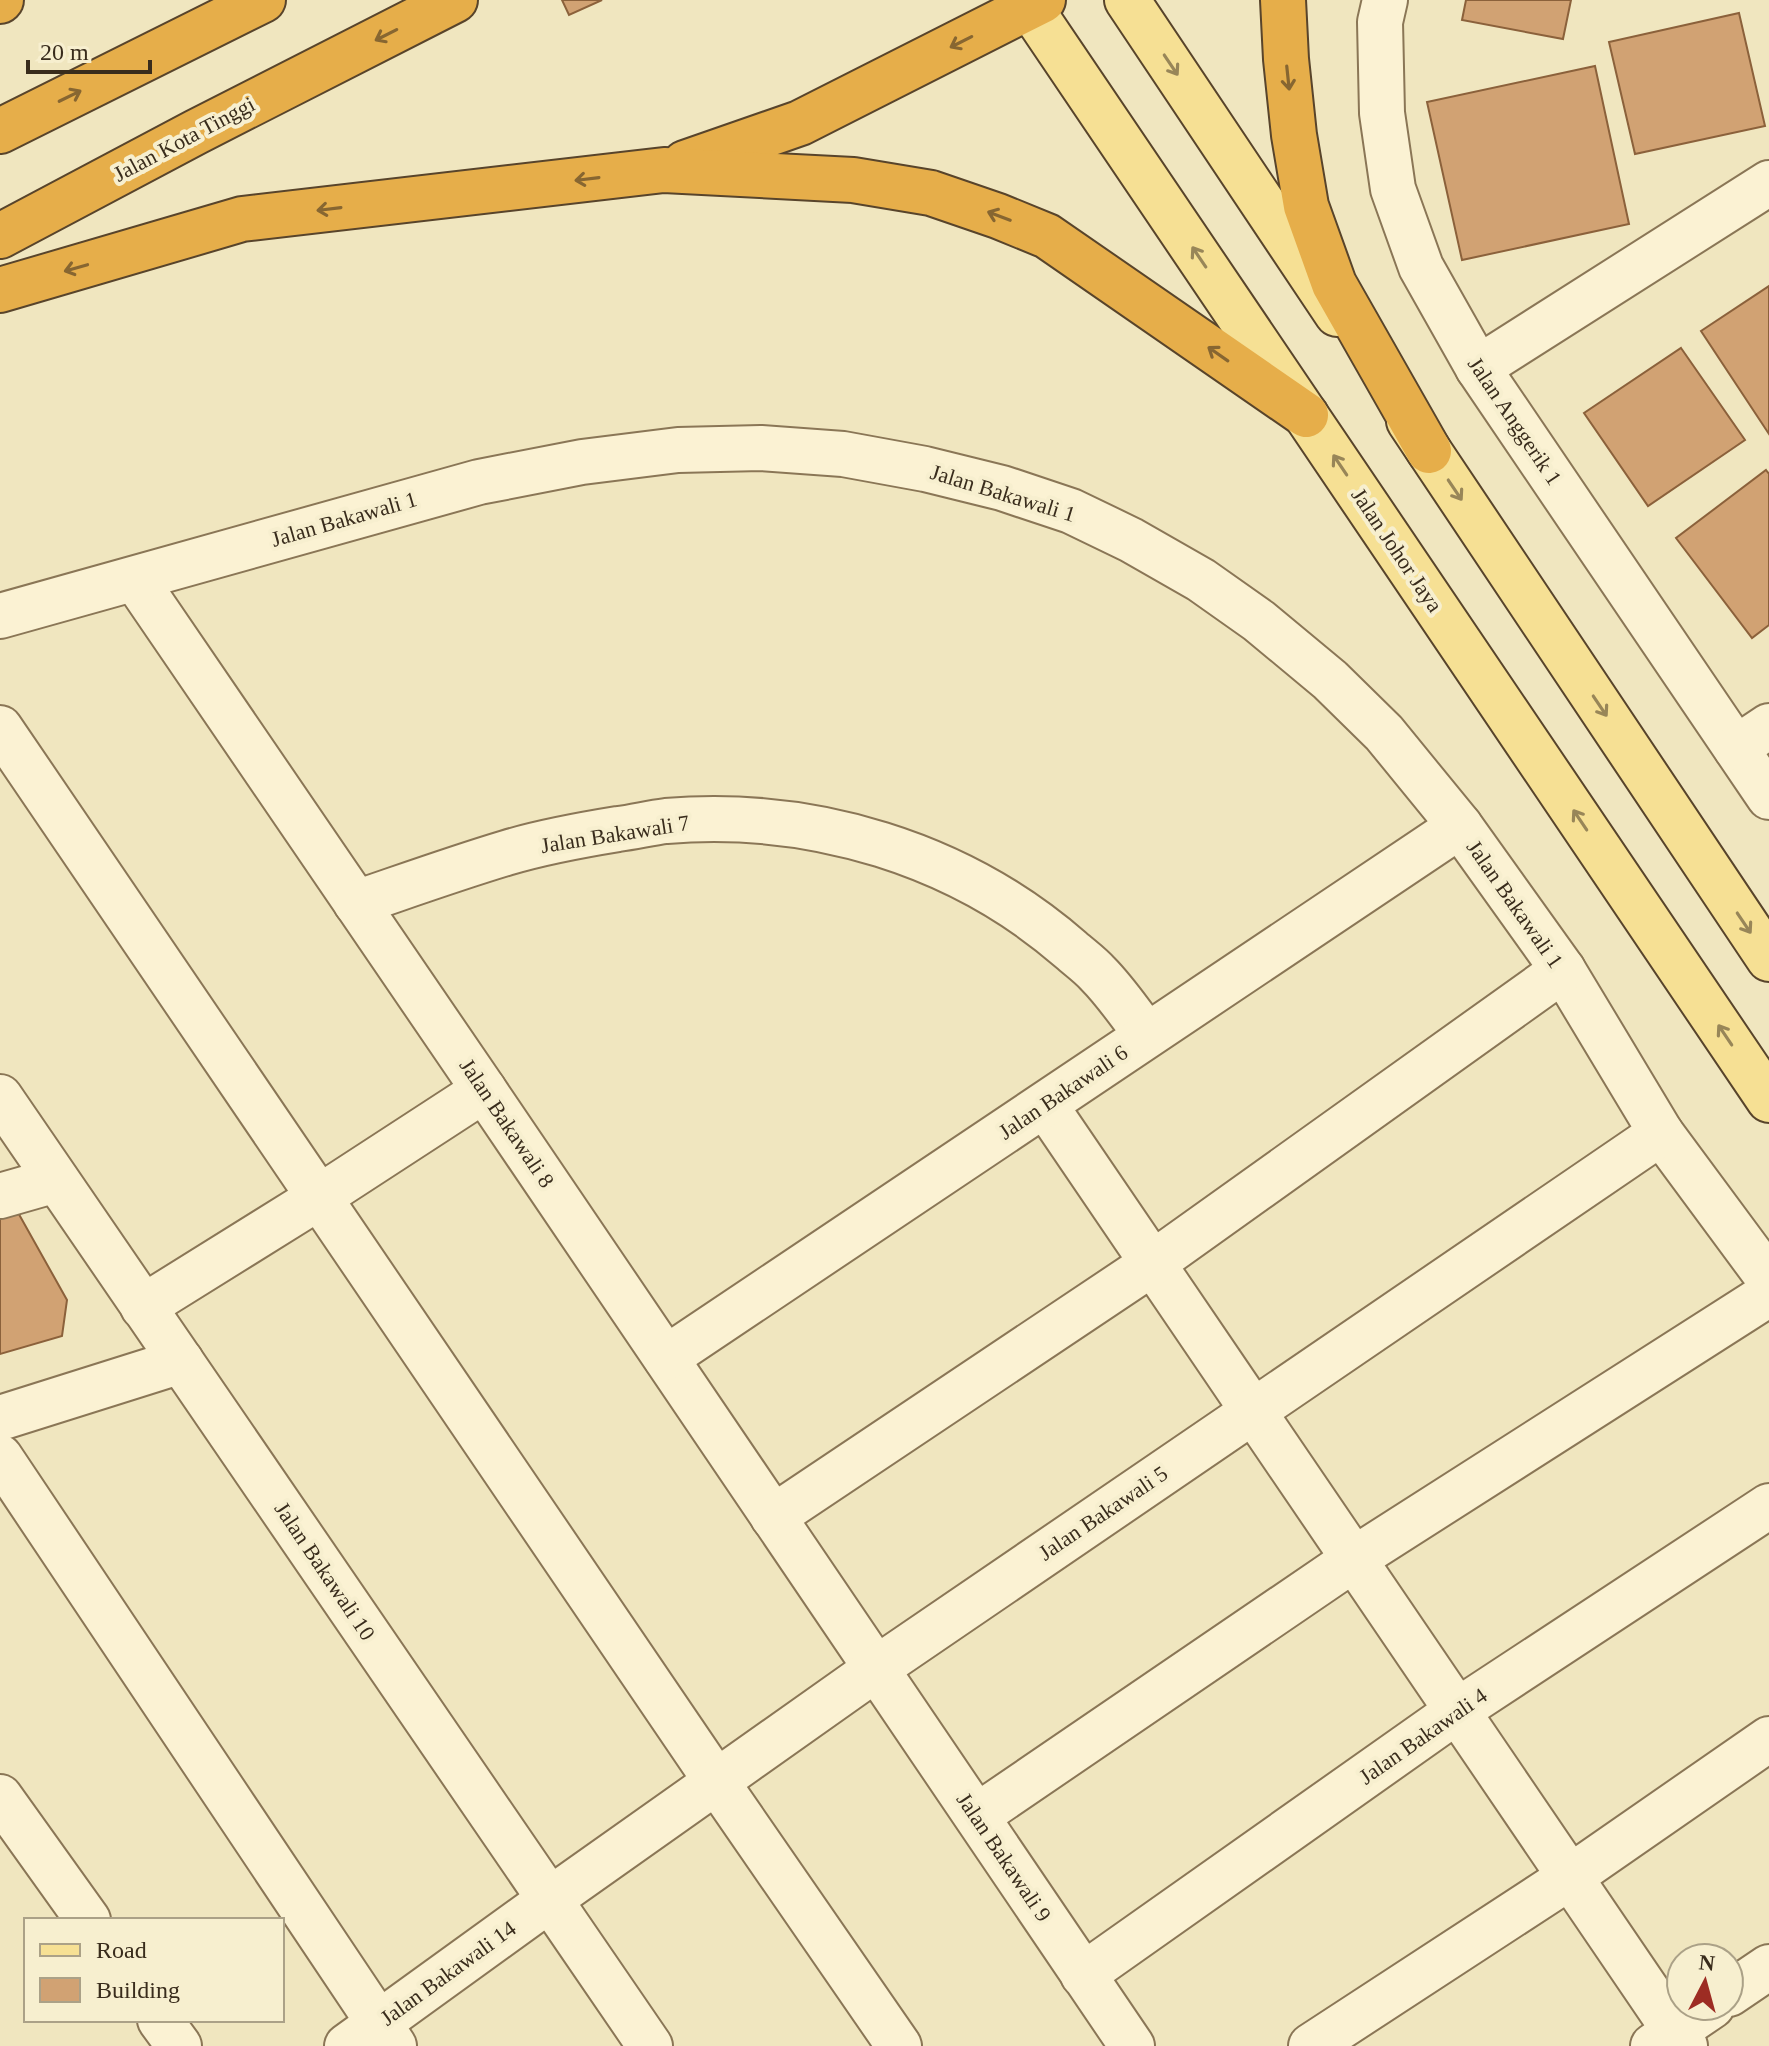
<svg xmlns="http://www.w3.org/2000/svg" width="1769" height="2046" viewBox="0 0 1769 2046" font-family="Georgia,serif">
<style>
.building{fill:#d1a273;stroke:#8b613b;stroke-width:2}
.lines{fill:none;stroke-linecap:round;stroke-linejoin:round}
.minor-casing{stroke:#8a7656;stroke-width:48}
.major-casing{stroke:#58442b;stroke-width:48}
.highway-casing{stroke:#58442b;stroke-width:48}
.minor{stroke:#fbf2d3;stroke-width:44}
.major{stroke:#f6e094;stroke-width:44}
.highway{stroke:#e6ae4a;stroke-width:44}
.oneway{stroke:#876631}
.oneway2{stroke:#988658}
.labels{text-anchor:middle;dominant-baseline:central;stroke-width:8;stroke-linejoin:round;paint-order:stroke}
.street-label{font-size:22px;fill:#392c1c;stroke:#f7efcf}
</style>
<rect width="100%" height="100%" fill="#f0e6bf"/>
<g class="building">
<path d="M 562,0 L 602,0 L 569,15 Z"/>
<path d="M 1466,0 L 1571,0 L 1563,39 L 1462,20 Z"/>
<path d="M 1739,13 L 1765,126 L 1635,154 L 1609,42 Z"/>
<path d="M 1595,66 L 1629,224 L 1462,260 L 1427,102 Z"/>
<path d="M 1769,286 L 1769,434 L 1701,331 Z"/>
<path d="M 1681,348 L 1745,440 L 1648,506 L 1584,413 Z"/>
<path d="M 1766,470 L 1769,474 L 1769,625 L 1752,638 L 1676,538 Z"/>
<path d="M 16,1209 L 67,1300 L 62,1336 L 0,1354 L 0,1213 Z"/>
</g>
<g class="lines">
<g class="minor-casing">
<g id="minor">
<path d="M 1385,0 L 1380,22 L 1382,113 L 1393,189 L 1421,267 L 1478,368 L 1769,797"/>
<path d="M 1478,368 L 1769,183"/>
<path d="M 135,579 L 484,1090 L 1132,2046"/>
<path d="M 0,616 L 479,482 L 582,462 L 678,450 L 761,448 L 843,454 L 925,469 L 1002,488 L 1071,511 L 1131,540 L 1201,580 L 1259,621 L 1330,680 L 1384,733 L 1460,826 L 1563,970 L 1661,1133 L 1769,1279"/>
<path d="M 0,728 L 716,1781 L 899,2046"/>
<path d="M 1736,748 L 1769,726"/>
<path d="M 356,903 C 406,886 456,868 506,853 C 542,842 581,835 618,829 C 634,827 650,823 666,821 C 812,809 960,853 1071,950 C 1080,958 1090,965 1098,974 C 1116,992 1131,1015 1147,1035"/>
<path d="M 0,1097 L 650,2046"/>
<path d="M 1045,1105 L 1685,2046"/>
<path d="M 0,1196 L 56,1180"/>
<path d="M 143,1307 L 318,1198 L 484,1090"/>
<path d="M 666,1358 L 1460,826"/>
<path d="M 0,1418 L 181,1361"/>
<path d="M 0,1457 L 394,2046"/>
<path d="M 773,1517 L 1153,1263 L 1563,970"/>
<path d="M 0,1797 L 88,1920"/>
<path d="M 977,1816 L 1354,1559 L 1769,1294"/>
<path d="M 1083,1975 L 1457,1711 L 1769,1506"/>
<path d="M 1729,1994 L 1769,1967"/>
<path d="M 160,2020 L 179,2046"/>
<path d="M 347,2046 L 549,1900 L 877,1668 L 1661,1133"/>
<path d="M 1311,2046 L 1570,1877 L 1769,1739"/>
<path d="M 1653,2046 L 1712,2006"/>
</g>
</g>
<g class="major-casing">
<g id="major">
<path d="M 1025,0 L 1769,1100"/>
<path d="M 1127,0 L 1337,314"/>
<path d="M 1409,421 L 1769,959"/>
</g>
</g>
<g class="highway-casing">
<g id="highway">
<path d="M 1283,0 L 1286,59 L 1294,135 L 1306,206 L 1334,284 L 1429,451"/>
<path d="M 0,1 L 1,0"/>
<path d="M 0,131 L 263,0"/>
<path d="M 685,163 L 800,123 L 1043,0"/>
<path d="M 0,236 L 196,132 L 455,0"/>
<path d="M 0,290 L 242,219 L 664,170 L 853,180 L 931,193 L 998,216 L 1047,236 L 1306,415"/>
</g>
</g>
<use href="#minor" class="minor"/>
<use href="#major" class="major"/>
<use href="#highway" class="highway"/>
</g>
<defs><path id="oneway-shaft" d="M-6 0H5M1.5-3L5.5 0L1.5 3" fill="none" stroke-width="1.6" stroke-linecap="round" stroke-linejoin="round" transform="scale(2)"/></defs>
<g class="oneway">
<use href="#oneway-shaft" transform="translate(386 35) rotate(153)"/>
<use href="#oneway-shaft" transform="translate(961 42) rotate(153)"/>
<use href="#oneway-shaft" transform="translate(1288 78) rotate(84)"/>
<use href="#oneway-shaft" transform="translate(70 96) rotate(-26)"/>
<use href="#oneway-shaft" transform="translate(587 179) rotate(173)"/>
<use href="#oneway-shaft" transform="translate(329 209) rotate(173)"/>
<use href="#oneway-shaft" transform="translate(999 216) rotate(-159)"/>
<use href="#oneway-shaft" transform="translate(76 268) rotate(164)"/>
<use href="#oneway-shaft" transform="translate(1218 354) rotate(-145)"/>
</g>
<g class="oneway2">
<use href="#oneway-shaft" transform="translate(1171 65) rotate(56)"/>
<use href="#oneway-shaft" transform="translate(1199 257) rotate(-124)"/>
<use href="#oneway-shaft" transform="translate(1340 465) rotate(-124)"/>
<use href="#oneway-shaft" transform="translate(1455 490) rotate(56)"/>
<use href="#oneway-shaft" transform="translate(1600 706) rotate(56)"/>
<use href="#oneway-shaft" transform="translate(1580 820) rotate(-124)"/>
<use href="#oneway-shaft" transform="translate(1744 923) rotate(56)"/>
<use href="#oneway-shaft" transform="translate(1725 1035) rotate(-124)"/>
</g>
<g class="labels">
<g class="street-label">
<text transform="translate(184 139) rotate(-28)">Jalan Kota Tinggi</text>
<text transform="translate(1515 421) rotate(56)">Jalan Anggerik 1</text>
<text transform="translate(1003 493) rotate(17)">Jalan Bakawali 1</text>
<text transform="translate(344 519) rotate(-16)">Jalan Bakawali 1</text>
<text transform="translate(1397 550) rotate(56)">Jalan Johor Jaya</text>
<text transform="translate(615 834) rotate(-9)">Jalan Bakawali 7</text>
<text transform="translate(1515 904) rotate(55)">Jalan Bakawali 1</text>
<text transform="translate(1063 1092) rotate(-34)">Jalan Bakawali 6</text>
<text transform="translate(507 1123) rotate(56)">Jalan Bakawali 8</text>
<text transform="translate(1103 1513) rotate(-34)">Jalan Bakawali 5</text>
<text transform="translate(325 1571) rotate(56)">Jalan Bakawali 10</text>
<text transform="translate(1423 1736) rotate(-35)">Jalan Bakawali 4</text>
<text transform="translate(1004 1857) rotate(56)">Jalan Bakawali 9</text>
<text transform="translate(448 1973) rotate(-36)">Jalan Bakawali 14</text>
</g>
</g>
<rect x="24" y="1918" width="260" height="104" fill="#f7efcf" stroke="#aba187" stroke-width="2"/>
<rect x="40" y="1944" width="40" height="12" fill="#f6e094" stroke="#aba187" stroke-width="2"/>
<text x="96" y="1958" font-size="24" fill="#392c1c">Road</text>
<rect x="40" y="1978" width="40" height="24" fill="#d1a273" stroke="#aba187" stroke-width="2"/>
<text x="96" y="1998" font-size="24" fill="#392c1c">Building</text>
<g transform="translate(1705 1982) rotate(6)"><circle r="38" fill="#f7efcf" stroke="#aba187" stroke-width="2"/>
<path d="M0-6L14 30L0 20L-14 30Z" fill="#9d2c23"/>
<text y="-12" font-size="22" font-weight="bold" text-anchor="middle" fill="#392c1c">N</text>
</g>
<path d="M28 60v12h122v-12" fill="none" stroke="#392c1c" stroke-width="4"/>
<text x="40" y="60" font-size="24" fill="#392c1c" stroke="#f7efcf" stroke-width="6" paint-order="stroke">20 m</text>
</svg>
